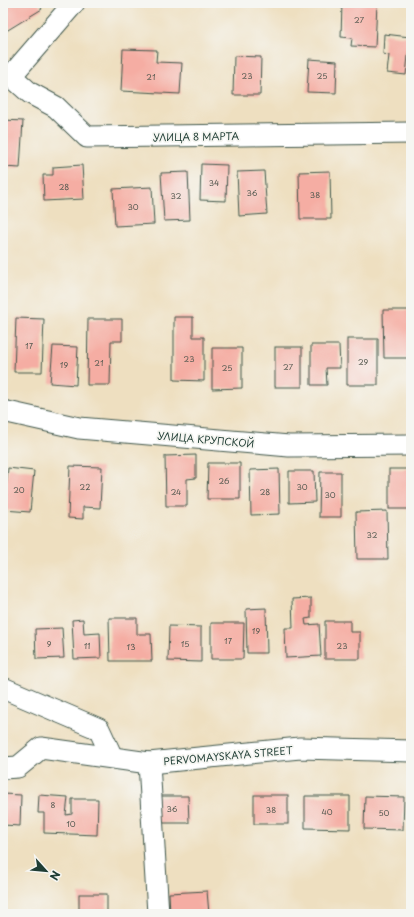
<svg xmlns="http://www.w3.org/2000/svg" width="414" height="917" viewBox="0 0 414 917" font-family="'Playpen Sans',sans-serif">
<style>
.building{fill:#f5ada3}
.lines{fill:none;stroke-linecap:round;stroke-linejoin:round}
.street-casing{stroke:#3e5549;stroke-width:23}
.street{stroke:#fff;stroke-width:21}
.labels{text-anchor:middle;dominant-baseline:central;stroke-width:3.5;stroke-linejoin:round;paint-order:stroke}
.number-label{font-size:8px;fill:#545950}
.street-label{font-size:10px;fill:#1f3d34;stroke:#f6f6f2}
</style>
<rect width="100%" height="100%" fill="#f6f6f2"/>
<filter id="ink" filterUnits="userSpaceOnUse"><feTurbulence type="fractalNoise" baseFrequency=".025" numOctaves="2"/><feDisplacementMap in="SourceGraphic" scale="8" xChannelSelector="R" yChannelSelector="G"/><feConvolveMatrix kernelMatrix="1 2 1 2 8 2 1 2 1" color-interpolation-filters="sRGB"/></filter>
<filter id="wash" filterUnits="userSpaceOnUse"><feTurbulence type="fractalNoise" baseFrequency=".012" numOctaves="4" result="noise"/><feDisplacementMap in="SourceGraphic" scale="16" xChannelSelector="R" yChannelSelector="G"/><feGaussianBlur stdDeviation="0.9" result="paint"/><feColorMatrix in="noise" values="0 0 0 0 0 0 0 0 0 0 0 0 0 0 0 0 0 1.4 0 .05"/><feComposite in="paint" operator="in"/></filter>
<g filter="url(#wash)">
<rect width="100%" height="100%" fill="#eedfc0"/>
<g id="blocks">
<g class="building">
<path d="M 3,3 L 38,3 L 42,9 L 3,33 Z"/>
<path d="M 342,3 L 377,3 L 375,47 L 351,46 L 352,38 L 341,37 Z"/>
<path d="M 384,34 L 410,37 L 406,75 L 387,73 L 389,55 L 383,54 Z"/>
<path d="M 123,49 L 157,50 L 156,62 L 182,63 L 180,94 L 121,91 Z"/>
<path d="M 234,56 L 261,57 L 260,95 L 233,95 Z"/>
<path d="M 309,59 L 337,61 L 336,93 L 307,92 Z"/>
<path d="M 4,120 L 23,121 L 20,168 L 3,167 Z"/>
<path d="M 201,164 L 227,165 L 226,201 L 200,200 Z"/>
<path d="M 82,165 L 84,199 L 44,201 L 43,175 L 53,175 L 53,167 Z"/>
<path d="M 264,171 L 267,214 L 239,216 L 237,172 Z"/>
<path d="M 330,171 L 331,219 L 300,219 L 299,172 Z"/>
<path d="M 188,172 L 190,220 L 164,221 L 161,173 Z"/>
<path d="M 152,187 L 154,224 L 115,226 L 113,189 Z"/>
<path d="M 383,310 L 411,310 L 411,358 L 384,358 Z"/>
<path d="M 174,317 L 193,317 L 193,337 L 204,337 L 204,381 L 174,380 Z"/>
<path d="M 16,318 L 44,319 L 42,372 L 14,372 Z"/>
<path d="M 88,319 L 122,319 L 122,341 L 111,341 L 110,385 L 87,385 Z"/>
<rect x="347" y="339" width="31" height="46"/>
<path d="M 311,345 L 339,345 L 340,368 L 326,368 L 327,385 L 311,385 Z"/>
<path d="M 53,346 L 78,347 L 76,385 L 50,383 Z"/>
<rect x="275" y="347" width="27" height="40"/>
<path d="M 212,348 L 242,348 L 242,388 L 212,389 Z"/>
<path d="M 196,455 L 196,478 L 187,479 L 187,506 L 166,506 L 165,456 Z"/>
<path d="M 208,463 L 240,463 L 240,499 L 207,499 Z"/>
<path d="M 70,466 L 102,467 L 100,508 L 83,507 L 83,519 L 68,518 Z"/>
<path d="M 8,468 L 34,471 L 30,512 L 4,510 Z"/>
<path d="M 279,469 L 280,514 L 251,515 L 250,470 Z"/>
<rect x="389" y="469" width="22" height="40"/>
<path d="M 289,471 L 314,471 L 315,502 L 289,503 Z"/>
<path d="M 320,472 L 341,472 L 341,517 L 319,517 Z"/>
<path d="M 387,511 L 388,559 L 357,559 L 356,512 Z"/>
<path d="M 311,598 L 311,618 L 305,619 L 306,625 L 319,624 L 321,656 L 286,658 L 285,628 L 293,628 L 292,599 Z"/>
<path d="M 266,608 L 267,653 L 247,653 L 246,609 Z"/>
<path d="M 109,618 L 137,618 L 137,634 L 151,634 L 152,661 L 110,661 Z"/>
<path d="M 83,619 L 84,634 L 100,633 L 101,658 L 74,659 L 72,620 Z"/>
<path d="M 325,621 L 350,621 L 350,632 L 360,632 L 360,659 L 325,659 Z"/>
<path d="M 211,623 L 244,623 L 243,659 L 211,659 Z"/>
<path d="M 169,626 L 201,627 L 201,662 L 168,661 Z"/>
<path d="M 62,628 L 64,658 L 36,659 L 35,629 Z"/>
<path d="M 3,794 L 21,795 L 20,826 L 3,825 Z"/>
<path d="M 39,795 L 68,797 L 66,815 L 72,814 L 72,799 L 98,799 L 97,835 L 44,833 L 44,813 L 38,813 Z"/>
<rect x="254" y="795" width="34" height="29"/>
<path d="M 156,796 L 188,796 L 189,823 L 156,823 Z"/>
<path d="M 305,796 L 350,796 L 350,829 L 305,828 Z"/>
<path d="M 365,796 L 404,797 L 403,830 L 364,829 Z"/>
<path d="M 207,891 L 209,914 L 170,914 L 169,893 Z"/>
<rect x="79" y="894" width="28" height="20"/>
</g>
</g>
</g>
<g filter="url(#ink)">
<use href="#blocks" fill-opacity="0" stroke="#3e5549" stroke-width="1"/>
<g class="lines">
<g class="street-casing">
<g id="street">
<path d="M 3,75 L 11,76 L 30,93 L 56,107 L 87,137 L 411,133"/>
<path d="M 11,76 L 74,3"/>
<path d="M 3,411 L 79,428 L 289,446 L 411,445"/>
<path d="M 3,688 L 99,729 L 112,757"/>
<path d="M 149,763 L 158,914"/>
<path d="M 3,768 L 18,767 L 41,748 L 149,763 L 300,748 L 411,751"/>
</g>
</g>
<use href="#street" class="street"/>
</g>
</g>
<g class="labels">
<g class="number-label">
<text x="359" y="20">27</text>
<text x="247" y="76">23</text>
<text x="322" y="76">25</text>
<text x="151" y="77">21</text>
<text x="214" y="183">34</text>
<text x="64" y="187">28</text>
<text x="252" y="193">36</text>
<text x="315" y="195">38</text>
<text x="176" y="196">32</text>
<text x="133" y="207">30</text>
<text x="29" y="346">17</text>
<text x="189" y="359">23</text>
<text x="363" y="362">29</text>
<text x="99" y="363">21</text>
<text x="64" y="365">19</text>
<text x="288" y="367">27</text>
<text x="227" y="368">25</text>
<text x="224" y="481">26</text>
<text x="85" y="487">22</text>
<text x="302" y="487">30</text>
<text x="19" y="490">20</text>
<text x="176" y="492">24</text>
<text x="265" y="492">28</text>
<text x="330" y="495">30</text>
<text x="372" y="535">32</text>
<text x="256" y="631">19</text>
<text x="228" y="641">17</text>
<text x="49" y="644">9</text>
<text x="185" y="644">15</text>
<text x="87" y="646">11</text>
<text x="342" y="646">23</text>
<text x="131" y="647">13</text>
<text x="53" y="805">8</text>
<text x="172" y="809">36</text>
<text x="271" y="810">38</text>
<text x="327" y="812">40</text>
<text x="384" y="813">50</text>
<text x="71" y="824">10</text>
</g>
<g class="street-label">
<text transform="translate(196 136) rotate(-1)">УЛИЦА 8 МАРТА</text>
<text transform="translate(206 439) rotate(5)">УЛИЦА КРУПСКОЙ</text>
<text transform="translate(228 755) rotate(-5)">PERVOMAYSKAYA STREET</text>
</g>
</g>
<rect width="414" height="917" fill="none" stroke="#f6f6f2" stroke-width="16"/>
<g transform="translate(46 871) rotate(117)" stroke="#f6f6f2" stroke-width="3" paint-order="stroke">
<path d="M0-3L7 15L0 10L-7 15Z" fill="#1f3d34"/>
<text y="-6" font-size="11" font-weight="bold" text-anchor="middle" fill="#1f3d34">N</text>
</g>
</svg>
